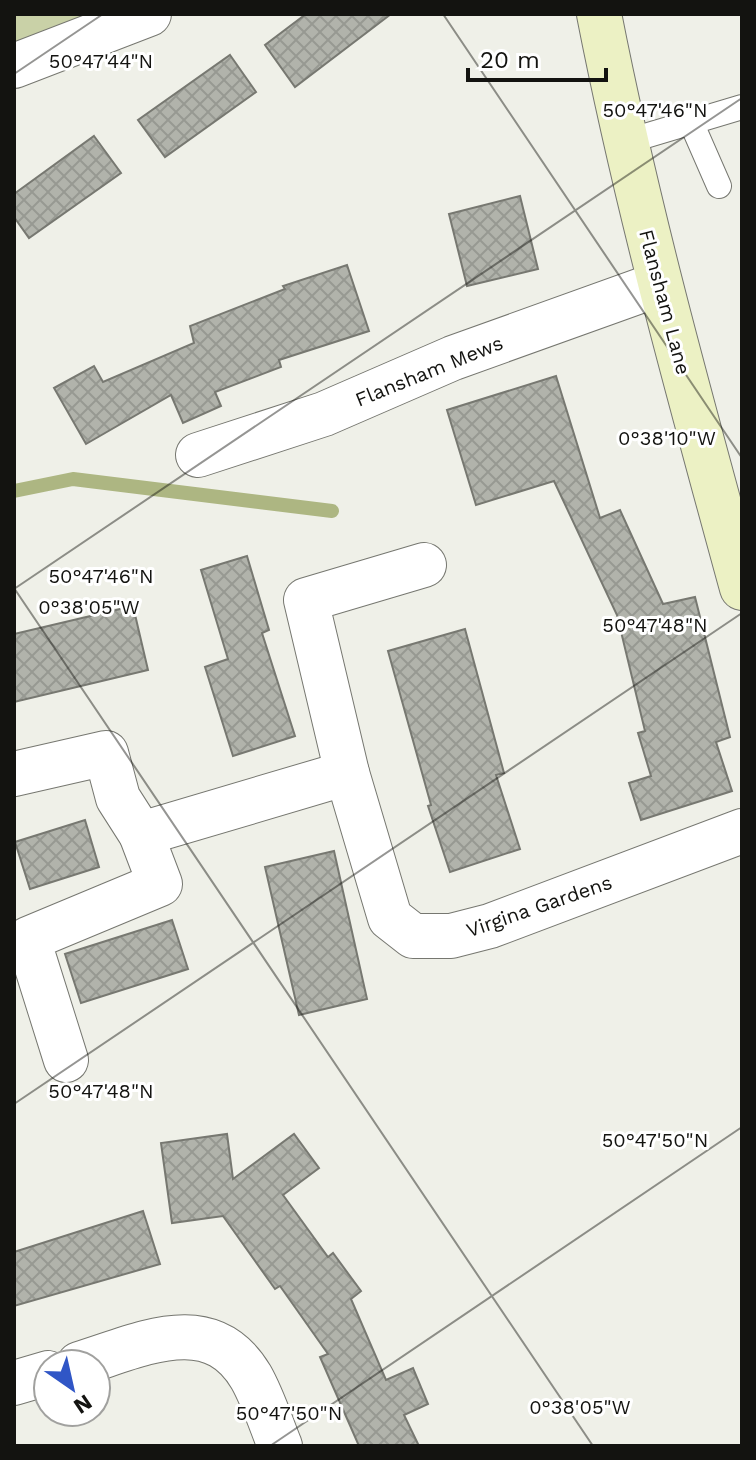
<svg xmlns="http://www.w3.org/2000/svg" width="756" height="1460" viewBox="0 0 756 1460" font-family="'Work Sans',sans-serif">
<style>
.green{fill:#c9d1a7}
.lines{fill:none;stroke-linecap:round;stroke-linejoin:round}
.stream{stroke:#adb682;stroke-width:14}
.building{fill:url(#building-cross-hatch);stroke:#777871;stroke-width:2}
.service-casing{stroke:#767770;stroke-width:26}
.minor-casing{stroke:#767770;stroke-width:46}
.secondary-casing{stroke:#767770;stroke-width:46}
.service{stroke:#fff;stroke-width:24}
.minor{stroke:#fff;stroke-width:44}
.secondary{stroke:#ecf1c4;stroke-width:44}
.ticks{fill:none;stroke:#131310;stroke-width:2;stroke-opacity:0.45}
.labels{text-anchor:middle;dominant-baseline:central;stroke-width:6;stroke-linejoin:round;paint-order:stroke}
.street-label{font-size:20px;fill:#131310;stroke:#fff}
.ticks-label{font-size:20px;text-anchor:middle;fill:#131310;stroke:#fff;stroke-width:6;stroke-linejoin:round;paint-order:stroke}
</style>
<defs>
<pattern id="building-cross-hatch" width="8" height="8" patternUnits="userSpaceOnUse" patternTransform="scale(2)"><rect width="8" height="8" fill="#b1b3ab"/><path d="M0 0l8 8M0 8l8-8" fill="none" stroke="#979992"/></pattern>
</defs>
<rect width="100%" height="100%" fill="#eff0e8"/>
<path class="green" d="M 14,14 L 93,14 L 14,48 Z"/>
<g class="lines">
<path class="stream" d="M 14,491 L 73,479 L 332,511"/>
</g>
<g class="building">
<path d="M 306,14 L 391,14 L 295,87 L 265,45 Z"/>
<path d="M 230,55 L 256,92 L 165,157 L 138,120 Z"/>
<path d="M 94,136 L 121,173 L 29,238 L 14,217 L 14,194 Z"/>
<path d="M 520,196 L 538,269 L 467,286 L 449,214 Z"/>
<path d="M 347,265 L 369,331 L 279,360 L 281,367 L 215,392 L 221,406 L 183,423 L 171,395 L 86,444 L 54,388 L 94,366 L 103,382 L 194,343 L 190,326 L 285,289 L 283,286 Z"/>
<path d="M 556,376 L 600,518 L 620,510 L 663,604 L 695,597 L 730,737 L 716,742 L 732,791 L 641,820 L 629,783 L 651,776 L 638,733 L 645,731 L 617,615 L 554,481 L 476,505 L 447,410 Z"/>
<path d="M 247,556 L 269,630 L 262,633 L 295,736 L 233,756 L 205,667 L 228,659 L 201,570 Z"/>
<path d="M 133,606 L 148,670 L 14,702 L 14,634 Z"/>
<path d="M 465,629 L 504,773 L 496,775 L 520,849 L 450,872 L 428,806 L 431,805 L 388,651 Z"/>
<path d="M 85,820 L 99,867 L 30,889 L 15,842 Z"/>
<path d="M 334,851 L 367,999 L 299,1015 L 265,867 Z"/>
<path d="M 172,920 L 188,969 L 81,1003 L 65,954 Z"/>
<path d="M 227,1134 L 233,1179 L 294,1134 L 319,1168 L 283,1195 L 328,1257 L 333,1253 L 361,1291 L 351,1299 L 386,1380 L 413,1368 L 428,1404 L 404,1415 L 419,1446 L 359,1446 L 320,1357 L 328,1354 L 280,1286 L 275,1289 L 223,1216 L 172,1223 L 161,1143 Z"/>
<path d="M 143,1211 L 160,1264 L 14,1306 L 14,1252 Z"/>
</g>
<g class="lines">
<g class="service-casing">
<g id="service">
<path d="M 691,122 L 719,186"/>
<path d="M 625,142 L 742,107"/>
</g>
</g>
<g class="minor-casing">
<g id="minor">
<path d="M 14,66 L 149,14"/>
<path d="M 198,455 L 324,414 L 453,358 L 659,284"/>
<path d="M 424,565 L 306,600 L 347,773 L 390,918 L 413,936 L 451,936 L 490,926 L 742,831"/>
<path d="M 14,774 L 106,753 L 118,798 L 141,834 L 160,884 L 28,939 L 66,1060"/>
<path d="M 141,834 L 347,773"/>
<path d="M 79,1364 C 139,1346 210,1308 251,1377 C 263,1398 271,1424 280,1446"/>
<path d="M 14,1383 L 48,1373"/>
</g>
</g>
<g class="secondary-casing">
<path id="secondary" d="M 599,14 C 637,208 690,398 742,588"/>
</g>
<use href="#service" class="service"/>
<use href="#minor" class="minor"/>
<use href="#secondary" class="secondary"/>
</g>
<path class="ticks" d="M 443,14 L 742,458M 14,74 L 103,14M 14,588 L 593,1446M 14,589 L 742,98M 14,1104 L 742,613M 270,1446 L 742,1127"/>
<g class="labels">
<g class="street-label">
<text transform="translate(665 302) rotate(75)">Flansham Lane</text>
<text transform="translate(429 371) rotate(-22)">Flansham Mews</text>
<text transform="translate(539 906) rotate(-19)">Virgina Gardens</text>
</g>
</g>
<g class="ticks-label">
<text x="101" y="68">50°47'44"N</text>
<text x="655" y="117">50°47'46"N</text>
<text x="667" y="445">0°38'10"W</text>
<text x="101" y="583">50°47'46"N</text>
<text x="89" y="614">0°38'05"W</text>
<text x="655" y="632">50°47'48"N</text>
<text x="101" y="1098">50°47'48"N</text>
<text x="655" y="1147">50°47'50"N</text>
<text x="580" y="1414">0°38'05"W</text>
<text x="289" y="1420">50°47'50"N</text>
</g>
<rect width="756" height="1460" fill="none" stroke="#131310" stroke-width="32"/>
<g transform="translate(72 1388) rotate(146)"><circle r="38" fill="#ffffff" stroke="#a1a19f" stroke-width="2"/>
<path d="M0-6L14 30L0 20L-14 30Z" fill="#3056c6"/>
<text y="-12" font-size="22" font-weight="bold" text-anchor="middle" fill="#131310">N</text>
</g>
<path d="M468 68v12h138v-12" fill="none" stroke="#131310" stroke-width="4"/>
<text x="480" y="68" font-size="24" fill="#131310" stroke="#ffffff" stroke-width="6" paint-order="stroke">20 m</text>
</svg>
